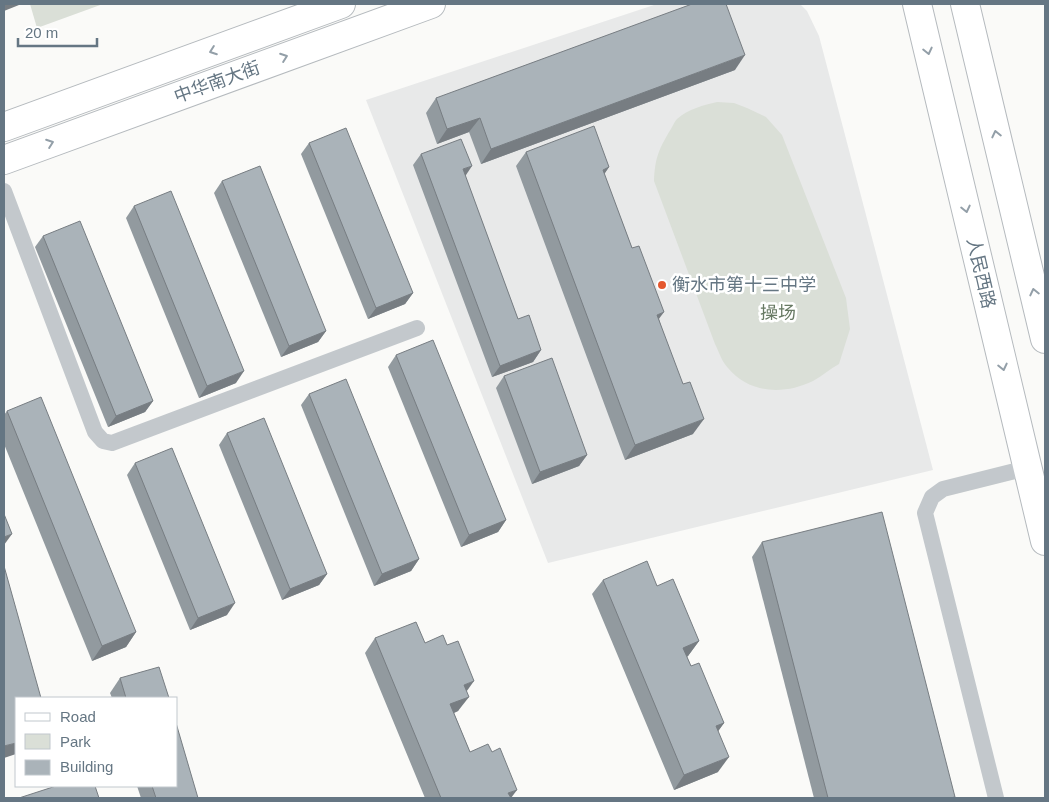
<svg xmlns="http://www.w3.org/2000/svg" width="1049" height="802" viewBox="0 0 1049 802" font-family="Helvetica,'Noto Sans SC',sans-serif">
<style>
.built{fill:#e8e9e9}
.green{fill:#dadfd7}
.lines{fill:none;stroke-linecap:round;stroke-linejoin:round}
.primary-casing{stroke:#b5babe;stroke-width:30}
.lane{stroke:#c3c8cc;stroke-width:16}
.primary{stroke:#fff;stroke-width:28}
.wall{fill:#929a9f}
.shaded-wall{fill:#777d82}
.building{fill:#aab3b9;stroke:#777d82}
.oneway{stroke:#939fa8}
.poi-dot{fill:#e4572e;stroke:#fff;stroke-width:2}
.labels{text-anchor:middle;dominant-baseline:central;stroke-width:5;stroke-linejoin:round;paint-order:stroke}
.street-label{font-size:18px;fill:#657683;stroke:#fff}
.poi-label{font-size:18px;fill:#657683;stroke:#fff;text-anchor:start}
.park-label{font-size:18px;fill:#687a64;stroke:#fff}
</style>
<rect width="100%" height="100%" fill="#fafaf8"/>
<path class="built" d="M 657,4 L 800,4 L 807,11 L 819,36 L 933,470 L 548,563 L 366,100 Z"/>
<g class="green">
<path d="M 30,4 L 103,4 L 37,28 Z"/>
<path d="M 717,102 L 734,103 L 747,108 L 766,117 L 782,135 L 846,298 L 850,329 L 839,364 C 830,369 822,376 813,381 C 784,395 750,394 728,368 C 722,362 719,352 715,344 L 654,181 C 655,159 658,151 669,132 C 672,128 674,122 677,119 C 688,109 704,105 717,102 Z"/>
</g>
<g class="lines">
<g class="primary-casing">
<g id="primary">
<path d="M 917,4 L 1045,541"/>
<path d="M 965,4 L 1045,339"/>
<path d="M 4,127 L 341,4"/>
<path d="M 4,160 L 431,4"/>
</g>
</g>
<g class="lane">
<path d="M 4,191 L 95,432 L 103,441 L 112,443 L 417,328"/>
<path d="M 996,798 L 925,513 L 932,497 L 943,489 L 1027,468"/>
</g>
<use href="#primary" class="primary"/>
</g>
<g class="wall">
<path d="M 735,70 L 481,164 L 469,132 L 437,144 L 426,113 L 436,98 Z"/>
<path d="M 309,143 L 413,293 L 405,304 L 368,319 L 301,154 Z"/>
<path d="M 526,152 L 609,167 L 604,174 L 659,319 L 693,434 L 625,460 L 516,166 Z"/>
<path d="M 421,154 L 465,176 L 518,319 L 541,350 L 533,362 L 492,377 L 413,165 Z"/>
<path d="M 222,181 L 326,331 L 318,342 L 281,357 L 214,193 Z"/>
<path d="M 134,206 L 236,383 L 199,398 L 126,218 Z"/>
<path d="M 43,236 L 153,401 L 145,412 L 108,427 L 35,247 Z"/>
<path d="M 396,355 L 506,520 L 498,532 L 461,547 L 388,367 Z"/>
<path d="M 504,376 L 587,455 L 579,466 L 532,484 L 496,388 Z"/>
<path d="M 309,394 L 419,559 L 411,571 L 374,586 L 301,405 Z"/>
<path d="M 7,411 L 136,632 L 126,647 L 92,661 L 4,444 L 4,415 Z"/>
<path d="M 227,433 L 327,574 L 319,585 L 282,600 L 219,445 Z"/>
<path d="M 135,463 L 227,615 L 190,630 L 127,475 Z"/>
<path d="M 762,542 L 955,797 L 954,798 L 814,798 L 752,557 Z"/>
<path d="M 603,580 L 657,586 L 699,641 L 688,656 L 687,657 L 691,666 L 724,723 L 718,731 L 718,772 L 674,790 L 592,594 Z"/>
<path d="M 375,638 L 467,692 L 458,711 L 454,713 L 470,752 L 511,798 L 425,798 L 365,653 Z"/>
<path d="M 120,678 L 169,698 L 112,698 L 110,693 Z"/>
<path d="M 137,786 L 176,786 L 198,798 L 141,798 Z"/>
</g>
<g class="shaded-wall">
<path d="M 4,4 L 20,4 L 19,5 L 4,11 Z"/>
<path d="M 745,55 L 735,70 L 481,164 L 491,149 Z"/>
<path d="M 480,118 L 469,132 L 437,144 L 447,129 Z"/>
<path d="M 472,166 L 464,178 L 463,169 Z"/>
<path d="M 609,167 L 599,182 L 603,170 Z"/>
<path d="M 413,293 L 405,304 L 368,319 L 376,308 Z"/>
<path d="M 664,312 L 653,327 L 657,315 Z"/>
<path d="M 326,331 L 318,342 L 281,357 L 289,346 Z"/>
<path d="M 541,350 L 533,362 L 492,377 L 500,366 Z"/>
<path d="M 244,371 L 236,383 L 199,398 L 207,386 Z"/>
<path d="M 153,401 L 145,412 L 108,427 L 116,416 Z"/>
<path d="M 704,419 L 693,434 L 625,460 L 635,445 Z"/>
<path d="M 587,455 L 579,466 L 532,484 L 540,472 Z"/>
<path d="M 506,520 L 498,532 L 461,547 L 469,535 Z"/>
<path d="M 12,534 L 4,545 L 4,537 Z"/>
<path d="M 419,559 L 411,571 L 374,586 L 382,574 Z"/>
<path d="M 327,574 L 319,585 L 282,600 L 290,589 Z"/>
<path d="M 235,603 L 227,615 L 190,630 L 198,618 Z"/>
<path d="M 136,632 L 126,647 L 92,661 L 102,646 Z"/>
<path d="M 699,641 L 688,656 L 673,662 L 683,648 Z"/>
<path d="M 474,681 L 464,695 L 464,685 Z"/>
<path d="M 469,697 L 458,711 L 440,719 L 450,704 Z"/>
<path d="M 724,723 L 714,737 L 716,726 Z"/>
<path d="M 16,743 L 16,754 L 4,758 L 4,746 Z"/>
<path d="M 729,757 L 718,772 L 674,790 L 684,775 Z"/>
<path d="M 517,790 L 511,798 L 505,798 L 508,793 Z"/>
</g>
<g class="building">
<path d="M 692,4 L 726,4 L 745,55 L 491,149 L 480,118 L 447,129 L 436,98 Z"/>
<path d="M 594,126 L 609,167 L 603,170 L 632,248 L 639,246 L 664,312 L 657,315 L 683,384 L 690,382 L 704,419 L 635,445 L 526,152 Z"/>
<path d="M 346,128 L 413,293 L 376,308 L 309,143 Z"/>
<path d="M 461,139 L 472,166 L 463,169 L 518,319 L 529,315 L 541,350 L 500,366 L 421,154 Z"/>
<path d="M 260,166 L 326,331 L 289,346 L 222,181 Z"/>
<path d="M 171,191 L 244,371 L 207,386 L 134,206 Z"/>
<path d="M 80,221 L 153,401 L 116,416 L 43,236 Z"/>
<path d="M 433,340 L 506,520 L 469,535 L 396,355 Z"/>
<path d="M 552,358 L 587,455 L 540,472 L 504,376 Z"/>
<path d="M 346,379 L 419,559 L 382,574 L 309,394 Z"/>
<path d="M 41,397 L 136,632 L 102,646 L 7,411 Z"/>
<path d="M 264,418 L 327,574 L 290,589 L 227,433 Z"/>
<path d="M 172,448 L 235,603 L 198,618 L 135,463 Z"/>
<path d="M 882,512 L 955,797 L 950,798 L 828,798 L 762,542 Z"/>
<path d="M 4,514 L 12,534 L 4,537 Z"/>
<path d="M 647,561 L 657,586 L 673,579 L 699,641 L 683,648 L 691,666 L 699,663 L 724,723 L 716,726 L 729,757 L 684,775 L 603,580 Z"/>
<path d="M 4,566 L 41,698 L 16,698 L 16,743 L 4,746 Z"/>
<path d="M 416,622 L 425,643 L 443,635 L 447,645 L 458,641 L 474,681 L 464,685 L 469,697 L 450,704 L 470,752 L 488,744 L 492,752 L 500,748 L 517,790 L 508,793 L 511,798 L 441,798 L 375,638 Z"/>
<path d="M 159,667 L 169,698 L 126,698 L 120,678 Z"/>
<path d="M 176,723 L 198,798 L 156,798 L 152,786 L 176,786 Z"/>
<path d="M 56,786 L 95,786 L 99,798 L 19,798 Z"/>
</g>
<defs><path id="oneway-chevron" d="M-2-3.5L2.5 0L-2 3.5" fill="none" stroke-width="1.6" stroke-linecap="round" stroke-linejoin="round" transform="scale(1.25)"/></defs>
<g class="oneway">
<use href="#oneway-chevron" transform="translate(213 51) rotate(160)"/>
<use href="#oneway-chevron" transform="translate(928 51) rotate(77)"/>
<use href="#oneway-chevron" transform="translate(284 57) rotate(-20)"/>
<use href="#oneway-chevron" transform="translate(996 134) rotate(-103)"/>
<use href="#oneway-chevron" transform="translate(50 143) rotate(-20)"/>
<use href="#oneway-chevron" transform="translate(966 209) rotate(77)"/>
<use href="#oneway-chevron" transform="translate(1034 292) rotate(-103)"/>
<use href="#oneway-chevron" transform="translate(1003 367) rotate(77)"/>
</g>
<circle class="poi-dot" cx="662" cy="285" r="5"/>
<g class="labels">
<g class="street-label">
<text transform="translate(217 82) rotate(-20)">中华南大街</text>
<text transform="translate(981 273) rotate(77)">人民西路</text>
</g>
<g class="poi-label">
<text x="672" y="285">衡水市第十三中学</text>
</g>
<g class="park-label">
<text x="778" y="313">操场</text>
</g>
</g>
<rect width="1049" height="802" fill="none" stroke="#657683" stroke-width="10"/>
<rect x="15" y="697" width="162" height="90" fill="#ffffff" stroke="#c1c8cd"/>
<rect x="25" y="713" width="25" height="8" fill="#ffffff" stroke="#c1c8cd"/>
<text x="60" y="722" font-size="15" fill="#657683">Road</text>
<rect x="25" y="734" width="25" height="15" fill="#dadfd7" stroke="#c1c8cd"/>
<text x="60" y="747" font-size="15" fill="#657683">Park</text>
<rect x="25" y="760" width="25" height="15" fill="#aab3b9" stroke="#c1c8cd"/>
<text x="60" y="772" font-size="15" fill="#657683">Building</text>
<path d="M18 38v8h79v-8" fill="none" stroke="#657683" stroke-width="2.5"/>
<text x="25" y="38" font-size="15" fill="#657683" stroke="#ffffff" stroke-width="4" paint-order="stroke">20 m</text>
</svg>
